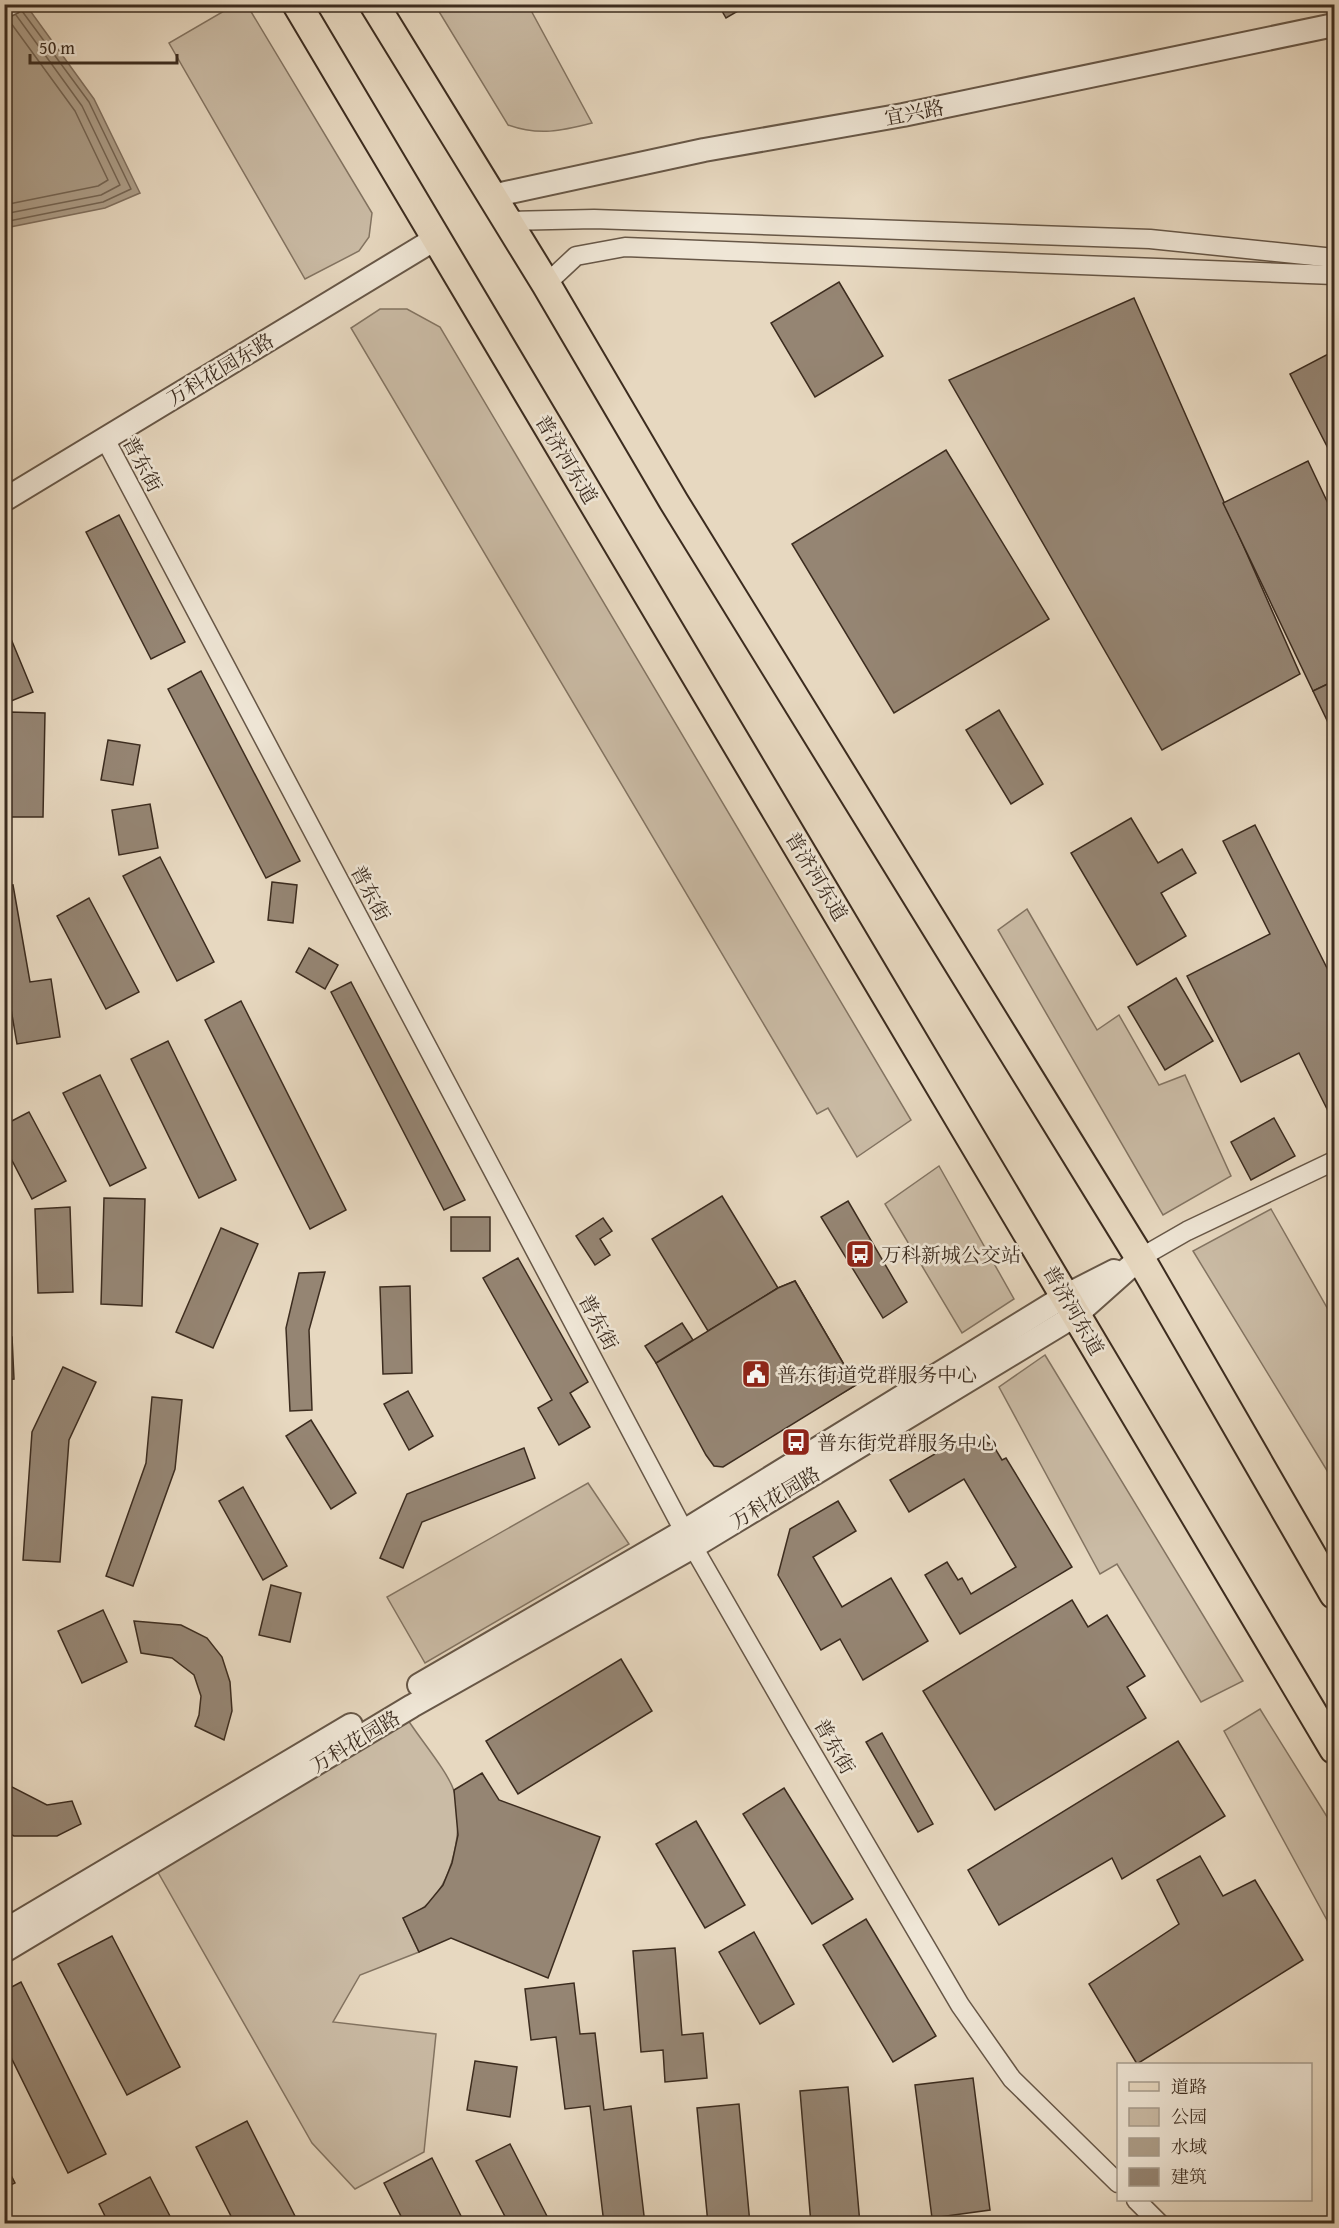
<svg xmlns="http://www.w3.org/2000/svg" width="1339" height="2228" viewBox="0 0 1339 2228" font-family="'Gentium Book Plus','Noto Serif SC',serif">
<style>
.green{fill:#cabba5;stroke:#837462;stroke-width:1.5}
.water{fill:#ad9e89;stroke:#80705f;stroke-width:1.5}
.lines{fill:none;stroke-linecap:round;stroke-linejoin:round}
.shore{stroke:#746554;stroke-width:1.5}
.building{fill:#958573;stroke:#3c2c1f;stroke-width:1.5}
.minor-casing{stroke:#675747;stroke-width:21}
.tertiary-casing{stroke:#675747;stroke-width:26}
.primary-casing{stroke:#3c2c1f;stroke-width:32}
.minor{stroke:#efe6d6;stroke-width:18}
.tertiary{stroke:#efe6d6;stroke-width:22}
.primary{stroke:#e7d8c0;stroke-width:28}
.labels{text-anchor:middle;dominant-baseline:central;stroke-width:5;stroke-linejoin:round;paint-order:stroke}
.street-label{font-size:20px;fill:#3c2c1f;stroke:#efe6d6}
.poi-label{font-size:20px;fill:#3c2c1f;stroke:#efe6d6;text-anchor:start}
</style>
<rect width="100%" height="100%" fill="#e7d8c0"/>
<filter id="stains"><feTurbulence type="fractalNoise" baseFrequency=".00333" numOctaves="4"/><feColorMatrix values="0 0 0 0 .2 0 0 0 0 .09 0 0 0 0 .02 0 0 0 .5 -.17"/></filter>
<radialGradient id="worn" r=".72"><stop offset=".6" stop-color="#630" stop-opacity="0"/><stop offset="1" stop-color="#630" stop-opacity=".3"/></radialGradient>
<g class="green">
<path d="M 236,4 L 247,5 L 372,213 L 369,237 L 359,251 L 305,279 L 169,43 Z"/>
<path d="M 435,5 L 528,5 L 592,123 C 561,131 539,136 508,125 Z"/>
<path d="M 380,309 L 407,309 L 440,327 L 911,1120 L 857,1157 L 828,1108 L 817,1114 L 351,328 Z"/>
<path d="M 1027,909 L 1097,1030 L 1119,1015 L 1159,1085 L 1185,1075 L 1231,1176 L 1163,1215 L 998,930 Z"/>
<path d="M 939,1166 L 1014,1299 L 962,1333 L 885,1204 Z"/>
<path d="M 1271,1209 L 1334,1320 L 1334,1482 L 1193,1251 Z"/>
<path d="M 1045,1355 L 1243,1681 L 1201,1702 L 1117,1564 L 1100,1574 L 999,1387 Z"/>
<path d="M 588,1483 L 629,1544 L 425,1663 L 387,1597 Z"/>
<path d="M 1260,1709 L 1334,1828 L 1334,1933 L 1224,1731 Z"/>
<path d="M 408,1720 C 420,1739 448,1772 454,1791 C 465,1825 453,1885 424,1907 C 418,1912 410,1915 403,1918 L 419,1952 L 360,1975 L 333,2022 L 436,2034 L 424,2152 L 355,2189 L 312,2143 L 155,1867 Z"/>
</g>
<path class="water" d="M 5,5 L 26,5 L 94,99 L 140,193 L 105,208 L 5,228 L 7,81 Z"/>
<g class="lines">
<g class="shore">
<path d="M 4,205 L 98,186 L 108,180 L 75,111 L 8,19"/>
<path d="M 4,214 L 101,195 L 120,185 L 82,106 L 16,15"/>
<path d="M 4,222 L 103,202 L 131,189 L 89,102 L 22,11"/>
</g>
</g>
<g class="building">
<path d="M 718,4 L 750,4 L 726,18 Z"/>
<path d="M 839,282 L 883,356 L 815,397 L 771,323 Z"/>
<path d="M 1134,298 L 1300,674 L 1162,750 L 949,380 Z"/>
<path d="M 1332,352 L 1334,357 L 1334,460 L 1290,374 Z"/>
<path d="M 946,450 L 1049,619 L 894,713 L 792,544 Z"/>
<path d="M 1308,461 L 1334,516 L 1334,681 L 1313,691 L 1223,503 Z"/>
<path d="M 119,515 L 185,642 L 151,659 L 86,532 Z"/>
<path d="M 4,622 L 33,692 L 4,704 Z"/>
<path d="M 201,671 L 300,861 L 266,878 L 168,689 Z"/>
<path d="M 1334,681 L 1334,735 L 1313,691 Z"/>
<path d="M 999,710 L 1043,784 L 1011,804 L 966,730 Z"/>
<path d="M 9,712 L 45,713 L 43,817 L 7,817 Z"/>
<path d="M 108,740 L 140,745 L 133,785 L 101,780 Z"/>
<path d="M 150,804 L 158,848 L 119,855 L 112,810 Z"/>
<path d="M 1131,818 L 1158,863 L 1182,849 L 1196,873 L 1161,893 L 1186,936 L 1137,965 L 1071,853 Z"/>
<path d="M 1255,825 L 1334,982 L 1334,1123 L 1299,1053 L 1241,1082 L 1187,976 L 1270,934 L 1223,841 Z"/>
<path d="M 160,857 L 214,962 L 177,981 L 123,876 Z"/>
<path d="M 272,882 L 297,885 L 293,923 L 268,920 Z"/>
<path d="M 13,885 L 30,982 L 51,979 L 60,1037 L 17,1044 L 7,986 L 4,987 L 4,887 Z"/>
<path d="M 89,898 L 139,992 L 106,1009 L 57,916 Z"/>
<path d="M 309,948 L 338,965 L 325,989 L 296,972 Z"/>
<path d="M 1176,978 L 1213,1041 L 1165,1070 L 1128,1007 Z"/>
<path d="M 351,982 L 465,1200 L 444,1210 L 331,992 Z"/>
<path d="M 241,1001 L 346,1210 L 310,1229 L 205,1020 Z"/>
<path d="M 168,1041 L 236,1180 L 199,1198 L 131,1059 Z"/>
<path d="M 100,1075 L 146,1168 L 110,1186 L 63,1093 Z"/>
<path d="M 29,1112 L 66,1181 L 32,1199 L 4,1145 L 4,1125 Z"/>
<path d="M 1274,1118 L 1295,1156 L 1251,1180 L 1231,1142 Z"/>
<path d="M 722,1196 L 778,1288 L 708,1331 L 652,1239 Z"/>
<path d="M 104,1198 L 145,1199 L 142,1306 L 101,1304 Z"/>
<path d="M 848,1201 L 907,1302 L 883,1318 L 821,1217 Z"/>
<path d="M 70,1207 L 73,1292 L 38,1293 L 35,1209 Z"/>
<rect x="451" y="1217" width="39" height="34"/>
<path d="M 603,1218 L 612,1231 L 600,1239 L 610,1255 L 595,1265 L 576,1236 Z"/>
<path d="M 221,1228 L 258,1244 L 213,1348 L 176,1332 Z"/>
<path d="M 518,1258 L 588,1382 L 570,1393 L 590,1427 L 559,1445 L 538,1408 L 552,1400 L 483,1278 Z"/>
<path d="M 325,1272 L 309,1330 L 312,1410 L 290,1411 L 286,1328 L 299,1273 Z"/>
<path d="M 795,1281 L 856,1385 L 822,1405 L 781,1334 L 682,1393 L 663,1360 L 778,1288 Z"/>
<path d="M 795,1281 L 856,1385 L 723,1467 L 714,1466 L 706,1455 L 656,1363 L 778,1288 Z"/>
<path d="M 410,1286 L 412,1373 L 383,1374 L 380,1287 Z"/>
<path d="M 682,1323 L 693,1340 L 656,1363 L 645,1346 Z"/>
<path d="M 12,1337 L 14,1379 L 4,1380 L 4,1338 Z"/>
<path d="M 63,1367 L 96,1382 L 69,1440 L 60,1562 L 23,1560 L 32,1432 Z"/>
<path d="M 408,1391 L 433,1436 L 409,1450 L 384,1404 Z"/>
<path d="M 152,1397 L 182,1400 L 175,1469 L 133,1586 L 106,1576 L 146,1463 Z"/>
<path d="M 311,1420 L 356,1493 L 331,1509 L 286,1436 Z"/>
<path d="M 970,1436 L 993,1445 L 1002,1460 L 1006,1458 L 1072,1567 L 960,1634 L 925,1575 L 947,1562 L 958,1580 L 962,1578 L 971,1594 L 1016,1567 L 964,1479 L 909,1512 L 890,1480 L 945,1448 L 946,1451 Z"/>
<path d="M 524,1448 L 535,1478 L 422,1522 L 403,1568 L 380,1558 L 407,1494 Z"/>
<path d="M 243,1487 L 287,1566 L 263,1580 L 219,1501 Z"/>
<path d="M 838,1501 L 856,1531 L 813,1557 L 842,1607 L 891,1578 L 928,1641 L 863,1680 L 840,1639 L 821,1650 L 778,1575 L 790,1529 Z"/>
<path d="M 271,1585 L 301,1593 L 290,1642 L 259,1635 Z"/>
<path d="M 1072,1600 L 1088,1627 L 1107,1615 L 1145,1676 L 1127,1687 L 1146,1718 L 995,1810 L 923,1691 Z"/>
<path d="M 103,1610 L 127,1662 L 82,1683 L 58,1631 Z"/>
<path d="M 134,1621 L 181,1625 L 207,1638 L 222,1657 L 230,1682 L 232,1711 L 224,1740 L 195,1726 L 199,1715 L 201,1696 L 194,1675 L 172,1658 L 141,1653 Z"/>
<path d="M 621,1659 L 652,1711 L 518,1794 L 486,1741 Z"/>
<path d="M 882,1733 L 933,1824 L 918,1832 L 866,1742 Z"/>
<path d="M 1178,1741 L 1225,1816 L 1122,1879 L 1112,1858 L 999,1925 L 968,1870 Z"/>
<path d="M 482,1773 L 499,1800 L 600,1837 L 548,1978 L 451,1938 L 419,1952 L 403,1918 L 425,1907 L 443,1885 L 452,1863 L 458,1835 L 454,1790 Z"/>
<path d="M 4,1774 L 8,1785 L 47,1805 L 72,1801 L 81,1824 L 57,1836 L 14,1836 L 4,1831 Z"/>
<path d="M 784,1788 L 853,1899 L 812,1924 L 743,1814 Z"/>
<path d="M 696,1821 L 745,1905 L 705,1928 L 656,1844 Z"/>
<path d="M 1200,1856 L 1223,1896 L 1255,1880 L 1303,1960 L 1137,2064 L 1089,1984 L 1179,1924 L 1157,1880 Z"/>
<path d="M 866,1919 L 936,2036 L 893,2062 L 823,1945 Z"/>
<path d="M 754,1932 L 794,2004 L 760,2024 L 719,1952 Z"/>
<path d="M 112,1936 L 180,2067 L 127,2095 L 58,1964 Z"/>
<path d="M 675,1948 L 682,2035 L 703,2033 L 707,2078 L 665,2082 L 663,2050 L 641,2052 L 633,1951 Z"/>
<path d="M 21,1982 L 106,2154 L 68,2173 L 4,2043 L 4,1991 Z"/>
<path d="M 574,1983 L 580,2034 L 595,2033 L 604,2110 L 631,2106 L 645,2224 L 604,2224 L 590,2106 L 565,2109 L 556,2037 L 531,2040 L 525,1989 Z"/>
<path d="M 475,2061 L 517,2067 L 510,2117 L 467,2110 Z"/>
<path d="M 973,2078 L 990,2210 L 932,2218 L 915,2085 Z"/>
<path d="M 848,2087 L 860,2224 L 811,2224 L 800,2091 Z"/>
<path d="M 739,2104 L 750,2224 L 708,2224 L 697,2108 Z"/>
<path d="M 247,2121 L 299,2224 L 235,2224 L 196,2147 Z"/>
<path d="M 510,2144 L 551,2224 L 509,2224 L 476,2161 Z"/>
<path d="M 432,2158 L 465,2224 L 405,2224 L 384,2183 Z"/>
<path d="M 4,2162 L 15,2183 L 4,2188 Z"/>
<path d="M 150,2177 L 174,2224 L 109,2224 L 99,2204 Z"/>
</g>
<g class="lines">
<g class="minor-casing">
<g id="minor">
<path d="M 4,9 L 14,4"/>
<path d="M 507,221 L 594,219 L 1150,239 L 1334,258"/>
<path d="M 546,284 L 576,256 L 625,247 L 1334,275"/>
<path d="M 105,439 L 684,1531 L 798,1729 L 960,2005 L 1012,2079 L 1118,2183"/>
<path d="M 1140,1258 L 1187,1231 L 1334,1161"/>
<path d="M 1136,2200 L 1160,2224"/>
</g>
</g>
<g class="tertiary-casing">
<g id="tertiary">
<path d="M 492,196 L 704,150 L 903,115 L 1334,25"/>
<path d="M 4,500 L 435,239"/>
<path d="M 419,1685 L 684,1531 L 1065,1296 L 1114,1271"/>
<path d="M 4,1931 L 351,1725"/>
<path d="M 4,1951 L 412,1706 L 693,1547 L 1076,1315 L 1140,1258"/>
</g>
</g>
<g class="primary-casing">
<g id="primary">
<path d="M 297,4 L 1334,1749"/>
<path d="M 374,4 L 546,284 L 674,502 L 1140,1258 L 1334,1594"/>
</g>
</g>
<use href="#minor" class="minor"/>
<use href="#tertiary" class="tertiary"/>
<use href="#primary" class="primary"/>
</g>
<defs>
<g id="bus-square" transform="scale(1.5)"><rect x="-9" y="-9" width="18" height="18" rx="4" fill="#8f2418" stroke="#efe6d6"/><path d="M-5-6H5V4H4V6H2V4H-2V6H-4V4H-5ZM-3.5-4V0h7V-4ZM-3.5 1.2v1.5H-2V1.2ZM2 1.2v1.5H3.5V1.2Z" fill="#fff"/></g>
<g id="civic-square" transform="scale(1.5)"><rect x="-9" y="-9" width="18" height="18" rx="4" fill="#8f2418" stroke="#efe6d6"/><path d="M-.6-6.5H3V-4.5H.6V-3L4-1V1h2V6H-6V1h2V-1L-.6-3ZM-1.2 2.5V6h2.4V2.5Z" fill="#fff"/></g>
</defs>
<g fill-rule="evenodd">
<use href="#bus-square" x="860" y="1254"/>
<use href="#civic-square" x="756" y="1374"/>
<use href="#bus-square" x="796" y="1442"/>
</g>
<g class="labels">
<g class="street-label">
<text transform="translate(914 112) rotate(-11)">宜兴路</text>
<text transform="translate(220 369) rotate(-31)">万科花园东路</text>
<text transform="translate(567 459) rotate(59)">普济河东道</text>
<text transform="translate(143 464) rotate(62)">普东街</text>
<text transform="translate(817 876) rotate(59)">普济河东道</text>
<text transform="translate(371 893) rotate(62)">普东街</text>
<text transform="translate(1074 1310) rotate(60)">普济河东道</text>
<text transform="translate(599 1322) rotate(62)">普东街</text>
<text transform="translate(775 1497) rotate(-31)">万科花园路</text>
<text transform="translate(355 1741) rotate(-31)">万科花园路</text>
<text transform="translate(835 1746) rotate(60)">普东街</text>
</g>
<g class="poi-label">
<text x="881" y="1254">万科新城公交站</text>
<text x="777" y="1374">普东街道党群服务中心</text>
<text x="817" y="1442">普东街党群服务中心</text>
</g>
</g>
<rect width="1339" height="2228" fill="none" stroke="#e7d8c0" stroke-width="24"/>
<rect x="6" y="6" width="1327" height="2216" fill="none" stroke="#3c2c1f" stroke-width="3"/>
<rect x="12" y="12" width="1315" height="2204" fill="none" stroke="#3c2c1f" stroke-width="1.5"/>
<rect x="1117" y="2063" width="195" height="138" fill="#efe6d6" stroke="#a79c8d" stroke-width="1.5"/>
<rect x="1129" y="2082" width="30" height="9" fill="#e7d8c0" stroke="#a79c8d" stroke-width="1.5"/>
<text x="1171" y="2093" font-size="18" fill="#3c2c1f">道路</text>
<rect x="1129" y="2108" width="30" height="18" fill="#cabba5" stroke="#a79c8d" stroke-width="1.5"/>
<text x="1171" y="2123" font-size="18" fill="#3c2c1f">公园</text>
<rect x="1129" y="2138" width="30" height="18" fill="#ad9e89" stroke="#a79c8d" stroke-width="1.5"/>
<text x="1171" y="2153" font-size="18" fill="#3c2c1f">水域</text>
<rect x="1129" y="2168" width="30" height="18" fill="#958573" stroke="#a79c8d" stroke-width="1.5"/>
<text x="1171" y="2183" font-size="18" fill="#3c2c1f">建筑</text>
<path d="M30 54v9h147v-9" fill="none" stroke="#3c2c1f" stroke-width="3"/>
<text x="39" y="54" font-size="18" fill="#3c2c1f" stroke="#efe6d6" stroke-width="4.5" paint-order="stroke">50 m</text>
<rect width="100%" height="100%" filter="url(#stains)"/>
<rect width="100%" height="100%" fill="url(#worn)"/>
</svg>
